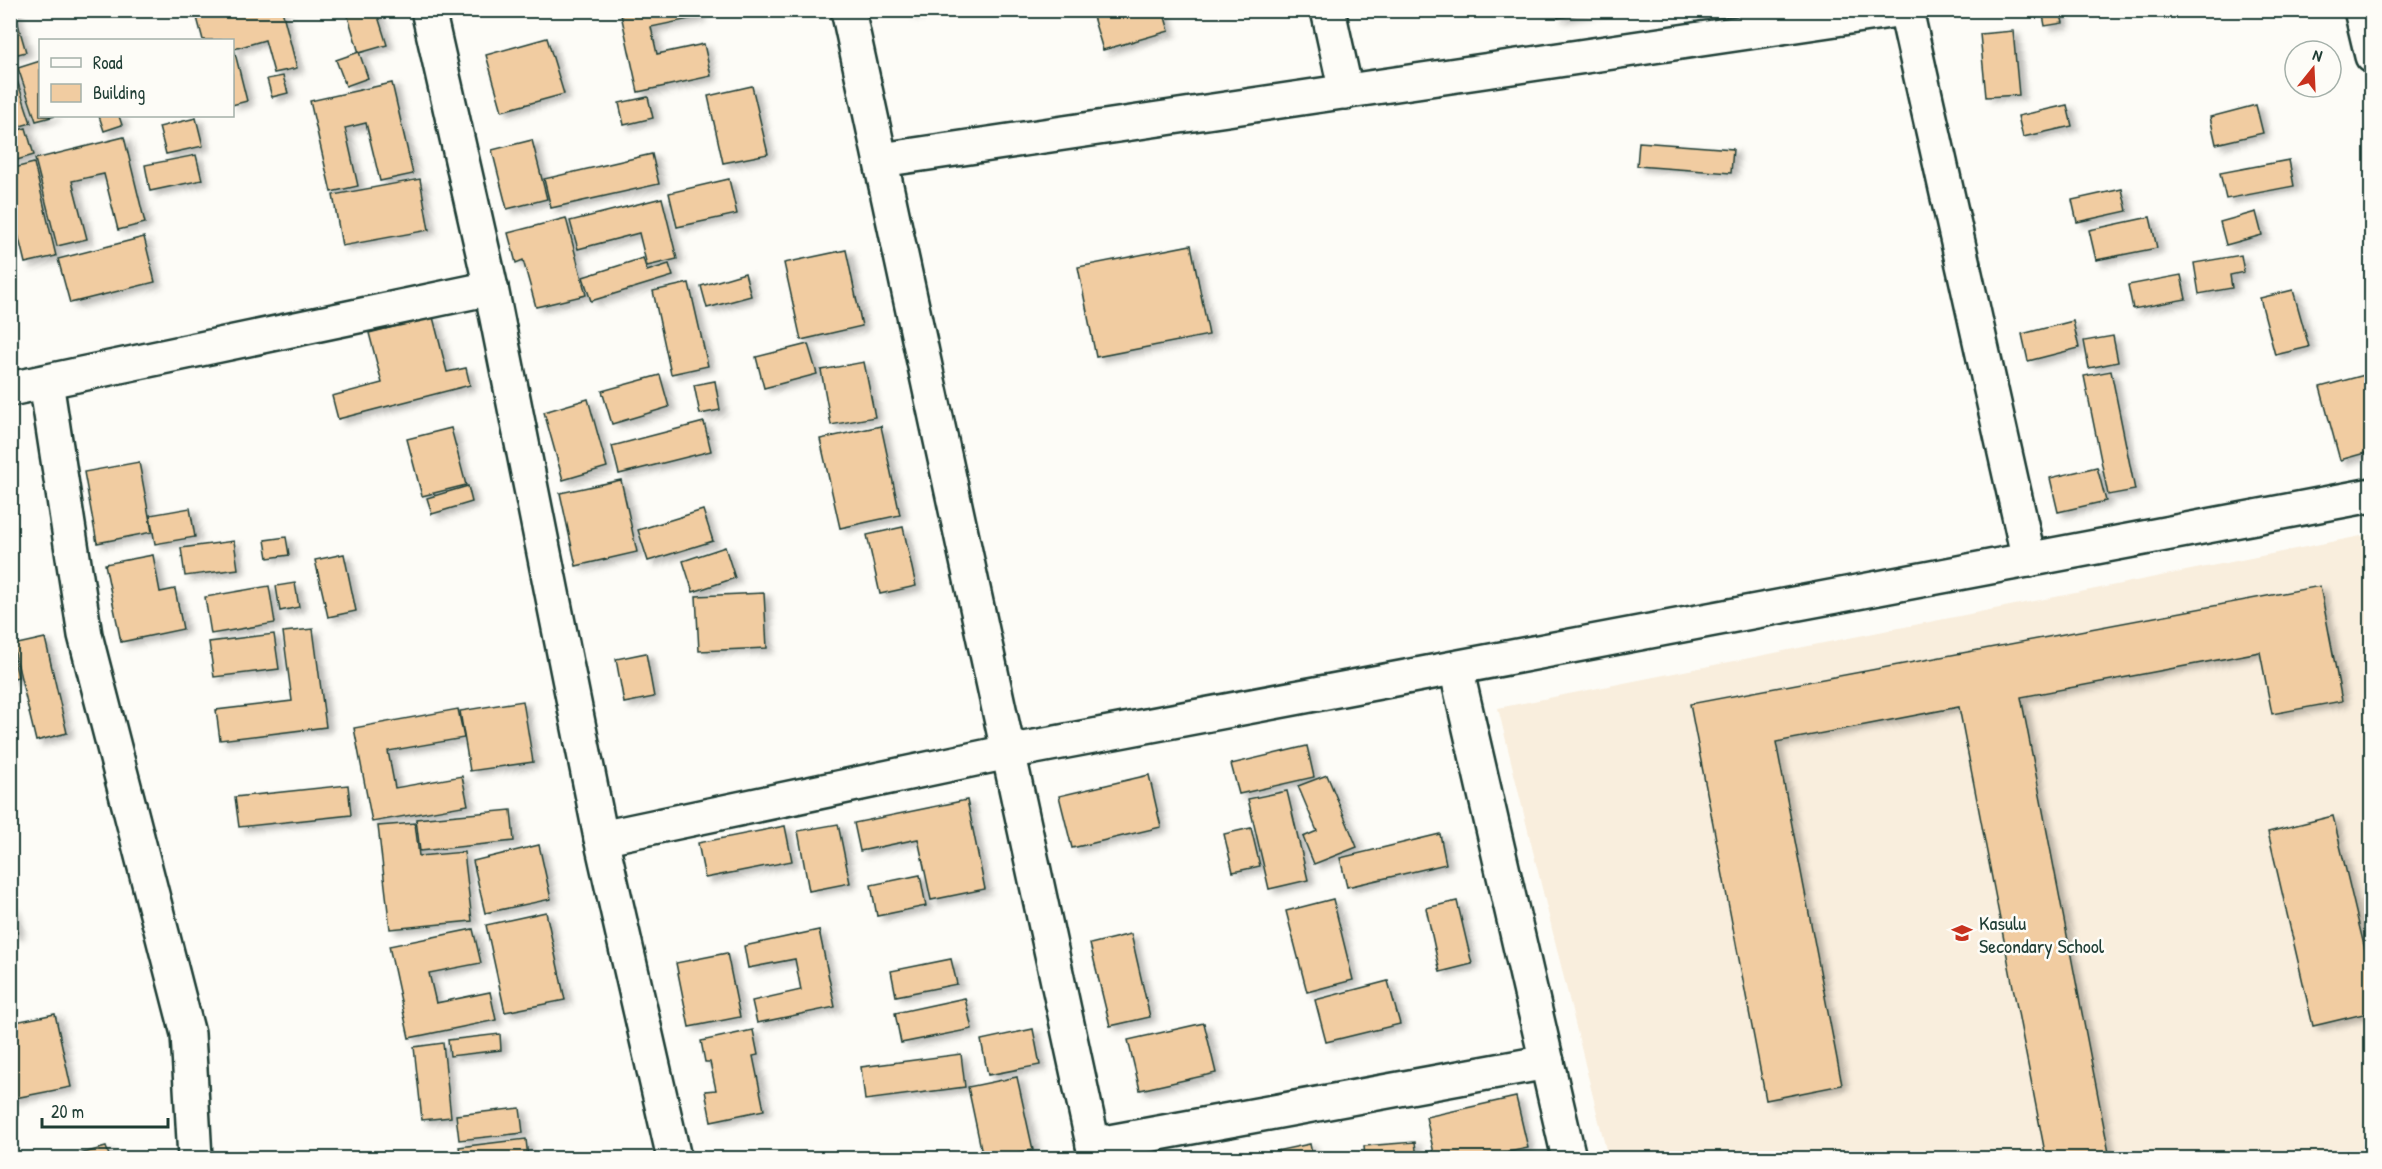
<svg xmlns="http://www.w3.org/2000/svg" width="2382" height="1169" viewBox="0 0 2382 1169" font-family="'Patrick Hand',sans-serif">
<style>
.built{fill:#f9eedd}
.building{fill:#f1cca1;stroke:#1f3d34;stroke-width:1.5;filter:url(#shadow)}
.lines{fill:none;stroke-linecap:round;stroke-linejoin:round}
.minor-casing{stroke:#1f3d34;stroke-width:38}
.minor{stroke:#fdfcf7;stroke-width:33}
.labels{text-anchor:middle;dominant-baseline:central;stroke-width:5;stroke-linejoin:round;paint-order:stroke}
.poi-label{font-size:20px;fill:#1f3d34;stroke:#fdfcf7;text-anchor:start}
</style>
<defs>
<filter id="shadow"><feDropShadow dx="6" dy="4" stdDeviation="3" flood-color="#0004"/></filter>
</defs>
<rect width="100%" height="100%" fill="#fdfcf7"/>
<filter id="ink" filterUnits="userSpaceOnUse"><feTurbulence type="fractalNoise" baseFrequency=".0167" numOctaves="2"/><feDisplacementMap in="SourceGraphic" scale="12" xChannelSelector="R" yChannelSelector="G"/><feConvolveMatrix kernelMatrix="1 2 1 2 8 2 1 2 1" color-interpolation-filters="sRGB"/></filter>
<g filter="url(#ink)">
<path class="built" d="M 2371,534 L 2371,1158 L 1608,1158 L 1498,708 Z"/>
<g class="building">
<path d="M 10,10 L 14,10 L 26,52 L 10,56 Z"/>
<path d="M 195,10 L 282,10 L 297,68 L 274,73 L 265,40 L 234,49 L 247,101 L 232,105 L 232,40 L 203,40 Z"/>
<path d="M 346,10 L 376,10 L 387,45 L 359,53 Z"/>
<path d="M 620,10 L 697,10 L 699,17 L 651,27 L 657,54 L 704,44 L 711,76 L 638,92 Z"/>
<path d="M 909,10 L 929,10 L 910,14 Z"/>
<path d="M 1091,10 L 1163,10 L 1169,31 L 1103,50 Z"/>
<path d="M 1557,10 L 1597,10 L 1558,18 Z"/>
<path d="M 2042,10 L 2060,10 L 2063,23 L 2045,26 Z"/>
<path d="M 2013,31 L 2019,95 L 1986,97 L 1980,34 Z"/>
<path d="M 547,38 L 564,94 L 502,111 L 486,55 Z"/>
<path d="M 359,52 L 368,78 L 346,86 L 336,60 Z"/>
<path d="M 10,59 L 31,123 L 10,129 Z"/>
<path d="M 40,61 L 40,116 L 55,116 L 36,121 L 18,68 Z"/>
<path d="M 283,76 L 288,93 L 272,97 L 267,79 Z"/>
<path d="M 392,83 L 413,174 L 380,181 L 366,123 L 345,128 L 358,186 L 331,192 L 310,101 Z"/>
<path d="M 752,86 L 768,154 L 723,163 L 708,96 Z"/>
<path d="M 648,97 L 653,118 L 624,125 L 619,103 Z"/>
<path d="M 2067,105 L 2072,126 L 2023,137 L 2018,116 Z"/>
<path d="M 2256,105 L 2263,133 L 2216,144 L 2210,117 Z"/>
<path d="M 99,116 L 119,116 L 122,125 L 104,131 Z"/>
<path d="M 196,118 L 203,146 L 166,154 L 159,127 Z"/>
<path d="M 26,128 L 34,155 L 10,162 L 10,132 Z"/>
<path d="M 124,137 L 145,223 L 118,230 L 104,174 L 72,181 L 87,239 L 57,246 L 35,159 Z"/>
<path d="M 532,140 L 547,199 L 507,209 L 492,150 Z"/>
<path d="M 1639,142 L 1733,149 L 1731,173 L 1637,166 Z"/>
<path d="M 652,154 L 659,184 L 551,208 L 544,179 Z"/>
<path d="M 196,155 L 202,180 L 150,191 L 145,165 Z"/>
<path d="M 2289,160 L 2294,186 L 2226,199 L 2220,173 Z"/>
<path d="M 34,163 L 56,256 L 25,263 L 10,201 L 10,169 Z"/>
<path d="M 420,179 L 429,230 L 342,246 L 333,195 Z"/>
<path d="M 729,179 L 737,214 L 677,227 L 669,193 Z"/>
<path d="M 2122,189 L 2127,211 L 2077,222 L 2072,200 Z"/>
<path d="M 662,198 L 677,259 L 647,266 L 639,233 L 578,249 L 570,221 Z"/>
<path d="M 2256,212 L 2262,235 L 2226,245 L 2220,222 Z"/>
<path d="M 2150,217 L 2157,248 L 2096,260 L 2089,230 Z"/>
<path d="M 566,218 L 586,295 L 536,307 L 523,260 L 516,263 L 508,233 Z"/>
<path d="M 144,237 L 155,282 L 70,303 L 58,259 Z"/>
<path d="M 1191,245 L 1209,335 L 1096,357 L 1078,267 Z"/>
<path d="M 846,250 L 862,326 L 801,340 L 784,263 Z"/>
<path d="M 2241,255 L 2244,272 L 2230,275 L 2232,288 L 2199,294 L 2194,263 Z"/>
<path d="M 643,258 L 647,271 L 669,264 L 673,276 L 591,301 L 583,277 Z"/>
<path d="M 745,273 L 751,296 L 707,308 L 701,286 Z"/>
<path d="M 2181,275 L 2186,299 L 2133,309 L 2128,285 Z"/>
<path d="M 689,283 L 708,366 L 671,374 L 653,291 Z"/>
<path d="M 2293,290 L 2309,347 L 2275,355 L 2260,298 Z"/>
<path d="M 433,317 L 447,372 L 466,368 L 470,385 L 338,419 L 332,396 L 382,383 L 369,333 Z"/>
<path d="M 2073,321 L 2079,348 L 2028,361 L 2022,334 Z"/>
<path d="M 2113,336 L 2118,362 L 2089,368 L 2084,341 Z"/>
<path d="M 808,344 L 817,374 L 764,388 L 756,357 Z"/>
<path d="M 864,362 L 875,417 L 831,425 L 821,370 Z"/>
<path d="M 2111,371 L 2135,490 L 2108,495 L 2084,376 Z"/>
<path d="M 2372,373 L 2372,451 L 2340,460 L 2320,387 Z"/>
<path d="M 660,375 L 669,407 L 612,424 L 602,391 Z"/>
<path d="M 715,381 L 720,410 L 700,414 L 694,385 Z"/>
<path d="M 588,399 L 607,467 L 563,480 L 544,412 Z"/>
<path d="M 704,422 L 711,451 L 619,474 L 612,446 Z"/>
<path d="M 881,426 L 900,515 L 840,528 L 820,439 Z"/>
<path d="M 451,428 L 466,485 L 422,496 L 407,439 Z"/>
<path d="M 139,462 L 152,532 L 97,543 L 84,472 Z"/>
<path d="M 2097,467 L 2106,501 L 2058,512 L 2050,478 Z"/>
<path d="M 621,480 L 637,552 L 576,566 L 560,493 Z"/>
<path d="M 468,486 L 472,502 L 432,514 L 427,498 Z"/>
<path d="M 190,508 L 195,537 L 155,544 L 150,515 Z"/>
<path d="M 703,510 L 713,541 L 648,561 L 638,530 Z"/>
<path d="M 903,527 L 916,586 L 880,594 L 867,535 Z"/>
<path d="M 286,537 L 289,555 L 268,558 L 265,540 Z"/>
<path d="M 234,541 L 238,569 L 185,576 L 181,548 Z"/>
<path d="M 725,547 L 735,578 L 693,592 L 683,561 Z"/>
<path d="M 344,554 L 356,611 L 328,617 L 315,560 Z"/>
<path d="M 153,555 L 160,592 L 175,589 L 183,629 L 121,642 L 105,564 Z"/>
<path d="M 295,583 L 299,607 L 280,611 L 276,586 Z"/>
<path d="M 269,586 L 275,623 L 211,634 L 205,597 Z"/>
<path d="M 2320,586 L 2342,701 L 2272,714 L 2260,652 L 2021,697 L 2110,1158 L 2046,1158 L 1959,707 L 1776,742 L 1842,1085 L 1766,1100 L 1690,704 Z"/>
<path d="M 764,593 L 767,648 L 699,651 L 696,596 Z"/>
<path d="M 313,629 L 326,727 L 220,740 L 216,710 L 292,701 L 283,632 Z"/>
<path d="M 274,634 L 279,669 L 214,677 L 209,642 Z"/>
<path d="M 45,638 L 67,733 L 36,741 L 13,645 Z"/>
<path d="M 12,650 L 18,677 L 10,679 L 10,651 Z"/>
<path d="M 646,653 L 654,697 L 624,703 L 616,659 Z"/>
<path d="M 523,701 L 533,762 L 470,771 L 460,711 Z"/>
<path d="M 458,709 L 464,738 L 388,751 L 395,788 L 462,776 L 468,805 L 372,822 L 354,728 Z"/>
<path d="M 1307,746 L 1314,777 L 1239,794 L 1231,764 Z"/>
<path d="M 1149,775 L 1161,827 L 1072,848 L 1059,796 Z"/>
<path d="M 1327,775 L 1357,847 L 1314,864 L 1303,837 L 1317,831 L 1298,786 Z"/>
<path d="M 348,785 L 351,815 L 239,827 L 235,797 Z"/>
<path d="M 1287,791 L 1308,880 L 1269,889 L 1248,799 Z"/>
<path d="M 967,800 L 985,889 L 931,900 L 918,839 L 860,851 L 854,823 Z"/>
<path d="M 511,810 L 514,841 L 420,851 L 416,819 Z"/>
<path d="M 2333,816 L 2372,979 L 2372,1012 L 2313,1026 L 2268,832 Z"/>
<path d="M 415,823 L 419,856 L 464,852 L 472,921 L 390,929 L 378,826 Z"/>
<path d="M 838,824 L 850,883 L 809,891 L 798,831 Z"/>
<path d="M 785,826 L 792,861 L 705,878 L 698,843 Z"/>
<path d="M 1251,828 L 1260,866 L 1233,872 L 1224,834 Z"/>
<path d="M 1440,834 L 1446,864 L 1347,887 L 1340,858 Z"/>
<path d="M 539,845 L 551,899 L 485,913 L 473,861 Z"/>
<path d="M 920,875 L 926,906 L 877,916 L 871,885 Z"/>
<path d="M 1333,899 L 1353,980 L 1307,992 L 1286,911 Z"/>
<path d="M 1457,901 L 1472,964 L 1440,972 L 1426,908 Z"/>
<path d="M 10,909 L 13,909 L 18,933 L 10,934 Z"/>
<path d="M 546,912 L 565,1000 L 505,1012 L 486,925 Z"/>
<path d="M 473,929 L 481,963 L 429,973 L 436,1003 L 490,992 L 496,1020 L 409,1038 L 389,946 Z"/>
<path d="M 819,930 L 835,1007 L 757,1023 L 752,1001 L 801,990 L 795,959 L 748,968 L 744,946 Z"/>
<path d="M 1131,934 L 1150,1017 L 1110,1026 L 1090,944 Z"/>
<path d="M 727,953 L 740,1017 L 689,1027 L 676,963 Z"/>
<path d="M 951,959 L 957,984 L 896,996 L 891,971 Z"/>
<path d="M 1388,981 L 1400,1024 L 1326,1042 L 1315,1000 Z"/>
<path d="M 965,998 L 972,1029 L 901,1043 L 895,1013 Z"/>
<path d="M 55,1014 L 71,1087 L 10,1099 L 10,1023 Z"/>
<path d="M 1204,1023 L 1216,1073 L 1140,1090 L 1128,1040 Z"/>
<path d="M 1033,1029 L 1040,1065 L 988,1075 L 981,1040 Z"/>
<path d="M 753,1030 L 758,1055 L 753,1056 L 764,1110 L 711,1121 L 705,1091 L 716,1090 L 710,1062 L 705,1062 L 701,1041 Z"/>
<path d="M 500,1034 L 501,1050 L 450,1056 L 448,1040 Z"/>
<path d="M 443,1043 L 451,1117 L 422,1120 L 414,1047 Z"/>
<path d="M 961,1054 L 965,1087 L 865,1100 L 861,1067 Z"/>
<path d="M 1017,1077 L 1033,1150 L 983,1158 L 968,1087 Z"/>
<path d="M 1516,1097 L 1528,1148 L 1481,1158 L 1435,1158 L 1426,1117 Z"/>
<path d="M 520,1108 L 523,1133 L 459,1140 L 456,1115 Z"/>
<path d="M 526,1139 L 528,1158 L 461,1158 L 459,1147 Z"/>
<path d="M 1415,1142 L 1417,1158 L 1365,1158 L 1364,1146 Z"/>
<path d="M 1310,1144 L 1313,1158 L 1277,1158 L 1276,1151 Z"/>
<path d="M 106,1147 L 110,1158 L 65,1158 Z"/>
<path d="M 966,1152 L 967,1158 L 933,1158 Z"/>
</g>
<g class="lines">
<g class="minor-casing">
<g id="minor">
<path d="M 428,10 L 491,288 L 601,838 L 674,1158"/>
<path d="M 848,10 L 1096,1158"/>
<path d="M 1328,10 L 1346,92"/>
<path d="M 1906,10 L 2029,560"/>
<path d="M 2361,10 L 2372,56"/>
<path d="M 881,160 L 1897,10"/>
<path d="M 46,382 L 85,635 L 188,1034 L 195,1158"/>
<path d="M 10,389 L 491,288"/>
<path d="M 1456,668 L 1569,1158"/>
<path d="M 601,838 L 1008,752 L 2372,495"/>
<path d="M 1093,1145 L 1547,1062"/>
</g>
</g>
<use href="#minor" class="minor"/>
</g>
</g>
<defs>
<g id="school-bare" transform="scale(1.62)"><path d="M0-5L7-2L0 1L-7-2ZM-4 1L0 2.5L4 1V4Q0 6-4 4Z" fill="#c8321e" stroke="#fdfcf7" stroke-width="2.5" paint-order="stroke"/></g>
</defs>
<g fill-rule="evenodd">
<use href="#school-bare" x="1962" y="933"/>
</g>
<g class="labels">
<g class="poi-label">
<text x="1979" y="922">Kasulu<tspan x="1979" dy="23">Secondary School</tspan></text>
</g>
</g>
<rect width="2382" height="1169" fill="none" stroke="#fdfcf7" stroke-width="36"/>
<rect x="18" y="18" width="2346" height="1133" fill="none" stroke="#1f3d34" stroke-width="2" filter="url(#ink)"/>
<rect x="39" y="39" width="195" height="78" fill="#fdfcf7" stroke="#a4b0a9" stroke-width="1.5"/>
<rect x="51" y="58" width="30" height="9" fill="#fdfcf7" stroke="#a4b0a9" stroke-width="1.5"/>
<text x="93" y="69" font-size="18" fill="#1f3d34">Road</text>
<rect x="51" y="84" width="30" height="18" fill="#f1cca1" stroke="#a4b0a9" stroke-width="1.5"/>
<text x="93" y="99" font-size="18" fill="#1f3d34">Building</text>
<g transform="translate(2313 69) rotate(18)"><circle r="28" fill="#fdfcf7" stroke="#a4b0a9" stroke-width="1.5"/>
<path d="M0-4.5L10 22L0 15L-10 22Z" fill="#c8321e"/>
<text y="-9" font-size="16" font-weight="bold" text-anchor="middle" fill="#1f3d34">N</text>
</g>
<path d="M42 1118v9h126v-9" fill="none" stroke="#1f3d34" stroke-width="3"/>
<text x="51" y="1118" font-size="18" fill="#1f3d34" stroke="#fdfcf7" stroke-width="4.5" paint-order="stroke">20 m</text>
</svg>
